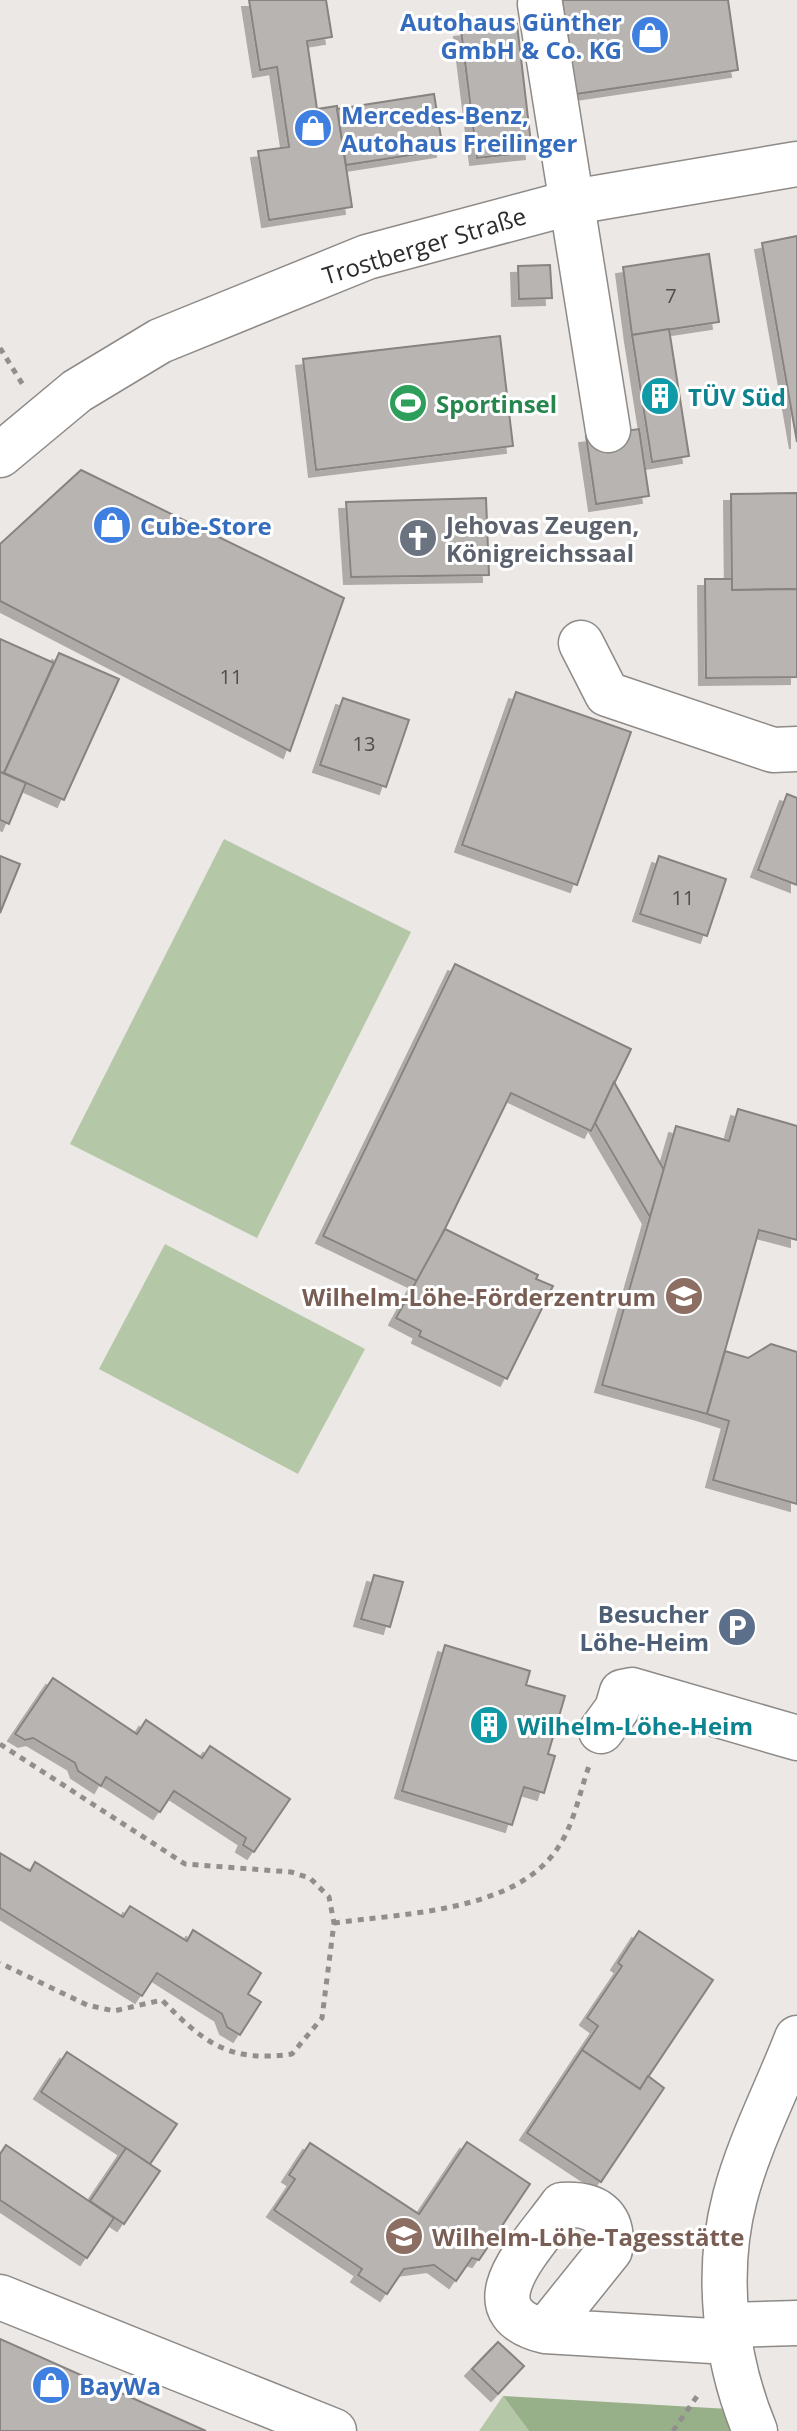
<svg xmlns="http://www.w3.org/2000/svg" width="797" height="2431" viewBox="0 0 797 2431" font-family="'Open Sans',sans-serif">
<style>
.green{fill:#b4c8a7}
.forest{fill:#98b089}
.building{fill:#b8b4b1;stroke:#878380;stroke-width:2;filter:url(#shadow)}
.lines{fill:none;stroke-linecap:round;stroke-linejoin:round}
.minor-casing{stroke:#8e8a87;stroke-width:47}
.path{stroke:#918f8d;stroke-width:5;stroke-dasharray:6 6;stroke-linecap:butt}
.minor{stroke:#fff;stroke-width:44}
.labels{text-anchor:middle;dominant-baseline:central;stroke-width:6;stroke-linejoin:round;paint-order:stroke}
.number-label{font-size:20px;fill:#504e4c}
.shop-label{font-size:24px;font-weight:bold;fill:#366cbe;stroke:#fff;text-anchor:start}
.street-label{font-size:24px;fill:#2d2c2b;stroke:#fff}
.culture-label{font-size:24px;font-weight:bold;fill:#0d838f;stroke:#fff;text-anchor:start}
.leisure-label{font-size:24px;font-weight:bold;fill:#27864d;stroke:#fff;text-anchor:start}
.worship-label{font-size:24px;font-weight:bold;fill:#5b616d;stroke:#fff;text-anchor:start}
.education-label{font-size:24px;font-weight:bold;fill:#785e54;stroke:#fff;text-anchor:end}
.service-label{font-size:24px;font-weight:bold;fill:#4e5e75;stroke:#fff;text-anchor:end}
</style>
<defs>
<filter id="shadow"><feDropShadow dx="-7" dy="7" stdDeviation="0" flood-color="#0004"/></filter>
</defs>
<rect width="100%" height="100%" fill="#ece8e5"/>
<g class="green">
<path d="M 224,839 L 411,932 L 257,1238 L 70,1144 Z"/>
<path d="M 165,1244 L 365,1349 L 298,1474 L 99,1369 Z"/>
<path d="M 503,2396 L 529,2431 L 479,2431 Z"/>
</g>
<path class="forest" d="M 503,2396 L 729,2409 L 737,2431 L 529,2431 Z"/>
<g class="building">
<path d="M 249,0 L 326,0 L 332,37 L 307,41 L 317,109 L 337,106 L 352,207 L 269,220 L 258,151 L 289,147 L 277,67 L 260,70 Z"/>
<path d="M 562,0 L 728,0 L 738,70 L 576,94 Z"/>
<path d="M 517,24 L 532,152 L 477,158 L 461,30 Z"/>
<path d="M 434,94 L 443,150 L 346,165 L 337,109 Z"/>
<path d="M 797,236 L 797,442 L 762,243 Z"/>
<path d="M 709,254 L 719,322 L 632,335 L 623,267 Z"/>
<path d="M 550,265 L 552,298 L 519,299 L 518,266 Z"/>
<path d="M 669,329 L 689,456 L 652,462 L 632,335 Z"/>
<path d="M 500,336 L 513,446 L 316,470 L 303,359 Z"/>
<path d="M 639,429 L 649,496 L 596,504 L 586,436 Z"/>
<path d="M 81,470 L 344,598 L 290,751 L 0,601 L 0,544 Z"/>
<path d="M 797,493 L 797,589 L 732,590 L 731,494 Z"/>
<path d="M 486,498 L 489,575 L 351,577 L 346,502 Z"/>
<path d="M 705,579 L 732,579 L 732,590 L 797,589 L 797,677 L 706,678 Z"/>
<path d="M 0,639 L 54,663 L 4,773 L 0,772 Z"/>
<path d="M 59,653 L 119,679 L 64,800 L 4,773 Z"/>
<path d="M 516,692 L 631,732 L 577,885 L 462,845 Z"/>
<path d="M 343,698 L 409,720 L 386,787 L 320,765 Z"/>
<path d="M 0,772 L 26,783 L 9,824 L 0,820 Z"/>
<path d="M 787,794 L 797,798 L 797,885 L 758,870 Z"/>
<path d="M 0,856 L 20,864 L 0,913 Z"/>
<path d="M 659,856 L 726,879 L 707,936 L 640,914 Z"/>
<path d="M 455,964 L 631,1049 L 591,1131 L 511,1093 L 419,1282 L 323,1236 Z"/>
<path d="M 614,1082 L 664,1170 L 650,1217 L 595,1123 Z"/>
<path d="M 738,1109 L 797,1126 L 797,1240 L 759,1230 L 707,1414 L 602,1385 L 676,1126 L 729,1141 Z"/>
<path d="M 445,1229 L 538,1275 L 536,1279 L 553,1286 L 507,1379 L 419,1336 L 421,1331 L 396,1318 Z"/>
<path d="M 771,1344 L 797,1352 L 797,1504 L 713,1480 L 729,1421 L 707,1414 L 725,1351 L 748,1358 Z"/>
<path d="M 374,1575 L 403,1582 L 390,1627 L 361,1619 Z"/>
<path d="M 445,1645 L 530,1671 L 526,1685 L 565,1696 L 548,1754 L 555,1756 L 544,1793 L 524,1787 L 512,1825 L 402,1791 Z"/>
<path d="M 53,1678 L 137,1734 L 146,1720 L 202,1758 L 210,1746 L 290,1799 L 254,1852 L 243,1845 L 246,1838 L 174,1791 L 160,1812 L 106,1777 L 101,1786 L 78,1771 L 75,1763 L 33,1738 L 25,1740 L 15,1734 Z"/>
<path d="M 0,1853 L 30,1871 L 35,1862 L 123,1917 L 130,1906 L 187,1941 L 193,1930 L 261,1973 L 248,1994 L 261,2002 L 240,2035 L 227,2027 L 222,2014 L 157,1973 L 142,1996 L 0,1908 Z"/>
<path d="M 639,1931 L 713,1980 L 640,2089 L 582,2050 L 598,2026 L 587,2018 L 622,1966 L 618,1963 Z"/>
<path d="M 582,2050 L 640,2089 L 648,2076 L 664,2088 L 601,2182 L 527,2133 Z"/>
<path d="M 67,2052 L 177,2124 L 150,2164 L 41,2092 Z"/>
<path d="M 467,2142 L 530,2184 L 479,2260 L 472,2258 L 456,2281 L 434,2265 L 404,2269 L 387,2294 L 358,2275 L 362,2269 L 274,2210 L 295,2179 L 289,2175 L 310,2143 L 419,2214 Z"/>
<path d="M 6,2145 L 114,2218 L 87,2258 L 0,2200 L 0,2154 Z"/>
<path d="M 126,2148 L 160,2171 L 124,2224 L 90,2201 Z"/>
<path d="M 0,2339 L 206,2431 L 0,2431 Z"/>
<path d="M 498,2342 L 524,2366 L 498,2394 L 472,2369 Z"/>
</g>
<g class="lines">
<g class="minor-casing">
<g id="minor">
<path d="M 540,4 L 608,430"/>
<path d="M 0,455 L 77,391 L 160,341 L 367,257 L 573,202 L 797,164"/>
<path d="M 581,643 L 607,694 L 773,750 L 797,749"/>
<path d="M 601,1731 L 617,1709 L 622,1692 L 632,1690 L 797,1738"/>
<path d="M 0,2297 L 334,2431"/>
<path d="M 727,2325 L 797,2323"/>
<path d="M 545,2331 L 610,2250 C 615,2215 594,2203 562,2205 C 535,2244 464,2311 545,2331 L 729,2342"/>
<path d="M 755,2431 C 725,2359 715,2273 735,2197 C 749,2143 777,2090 797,2038"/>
</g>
</g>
<g class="path">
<path d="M 0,348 L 23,385"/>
<path d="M 0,1744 L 185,1864 L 291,1872 L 310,1878 L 329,1897 L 334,1923 L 322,2018 L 292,2054 C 230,2063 204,2043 162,2000 L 114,2011 L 87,2005 L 0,1963"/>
<path d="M 334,1923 C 404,1913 518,1912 559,1846 C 574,1824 580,1791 589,1766"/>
<path d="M 673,2431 L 700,2392"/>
</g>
<use href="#minor" class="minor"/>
</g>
<defs>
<g id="shop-disc" transform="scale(2)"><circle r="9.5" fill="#3f7fe0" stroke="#fff"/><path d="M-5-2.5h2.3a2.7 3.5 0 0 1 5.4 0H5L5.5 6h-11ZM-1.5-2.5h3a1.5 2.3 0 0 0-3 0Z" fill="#fff"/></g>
<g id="building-disc" transform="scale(2)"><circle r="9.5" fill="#0f9aa8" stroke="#fff"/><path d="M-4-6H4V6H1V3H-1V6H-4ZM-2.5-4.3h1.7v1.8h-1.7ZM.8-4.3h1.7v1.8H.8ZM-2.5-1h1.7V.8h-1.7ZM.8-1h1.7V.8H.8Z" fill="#fff"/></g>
<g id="stadium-disc" transform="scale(2)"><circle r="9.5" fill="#2e9e5b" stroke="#fff"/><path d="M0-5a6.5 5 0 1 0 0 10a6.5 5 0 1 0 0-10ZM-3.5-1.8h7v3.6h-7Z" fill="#fff"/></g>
<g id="church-disc" transform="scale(2)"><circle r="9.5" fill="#6b7280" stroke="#fff"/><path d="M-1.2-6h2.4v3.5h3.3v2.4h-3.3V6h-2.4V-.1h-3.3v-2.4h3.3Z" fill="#fff"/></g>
<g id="school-disc" transform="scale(2)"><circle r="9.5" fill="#8d6e63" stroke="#fff"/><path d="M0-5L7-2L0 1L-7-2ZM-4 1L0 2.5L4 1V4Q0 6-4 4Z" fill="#fff"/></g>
<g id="parking-disc" transform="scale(2)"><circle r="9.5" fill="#5c6f8a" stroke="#fff"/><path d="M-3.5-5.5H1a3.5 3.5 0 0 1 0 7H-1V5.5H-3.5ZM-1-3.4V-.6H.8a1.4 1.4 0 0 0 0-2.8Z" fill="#fff"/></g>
</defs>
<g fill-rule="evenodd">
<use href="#shop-disc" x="650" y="35"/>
<use href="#shop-disc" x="313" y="128"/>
<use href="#building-disc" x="660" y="396"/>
<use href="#stadium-disc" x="408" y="403"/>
<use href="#shop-disc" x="112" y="525"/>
<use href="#church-disc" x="418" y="538"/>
<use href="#school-disc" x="684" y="1296"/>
<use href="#parking-disc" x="737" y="1627"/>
<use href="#building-disc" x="489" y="1725"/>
<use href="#school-disc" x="404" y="2236"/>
<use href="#shop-disc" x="51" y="2385"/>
</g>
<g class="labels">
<g class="number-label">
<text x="671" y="295">7</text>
<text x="231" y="676">11</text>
<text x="364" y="743">13</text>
<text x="683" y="897">11</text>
</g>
<g class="shop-label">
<text x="622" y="21" text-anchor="end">Autohaus Günther<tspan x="622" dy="28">GmbH &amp; Co. KG</tspan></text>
<text x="341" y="114">Mercedes-Benz,<tspan x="341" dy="28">Autohaus Freilinger</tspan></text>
<text x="140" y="525">Cube-Store</text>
<text x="79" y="2385">BayWa</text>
</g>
<g class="street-label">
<text transform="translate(424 245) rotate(-17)">Trostberger Straße</text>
</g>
<g class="culture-label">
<text x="688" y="396">TÜV Süd</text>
<text x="517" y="1725">Wilhelm-Löhe-Heim</text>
</g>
<g class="leisure-label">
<text x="436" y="403">Sportinsel</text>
</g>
<g class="worship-label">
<text x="446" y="524">Jehovas Zeugen,<tspan x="446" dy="28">Königreichssaal</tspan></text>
</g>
<g class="education-label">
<text x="656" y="1296">Wilhelm-Löhe-Förderzentrum</text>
<text x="432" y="2236" text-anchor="start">Wilhelm-Löhe-Tagesstätte</text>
</g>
<g class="service-label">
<text x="709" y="1613">Besucher<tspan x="709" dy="28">Löhe-Heim</tspan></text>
</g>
</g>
</svg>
